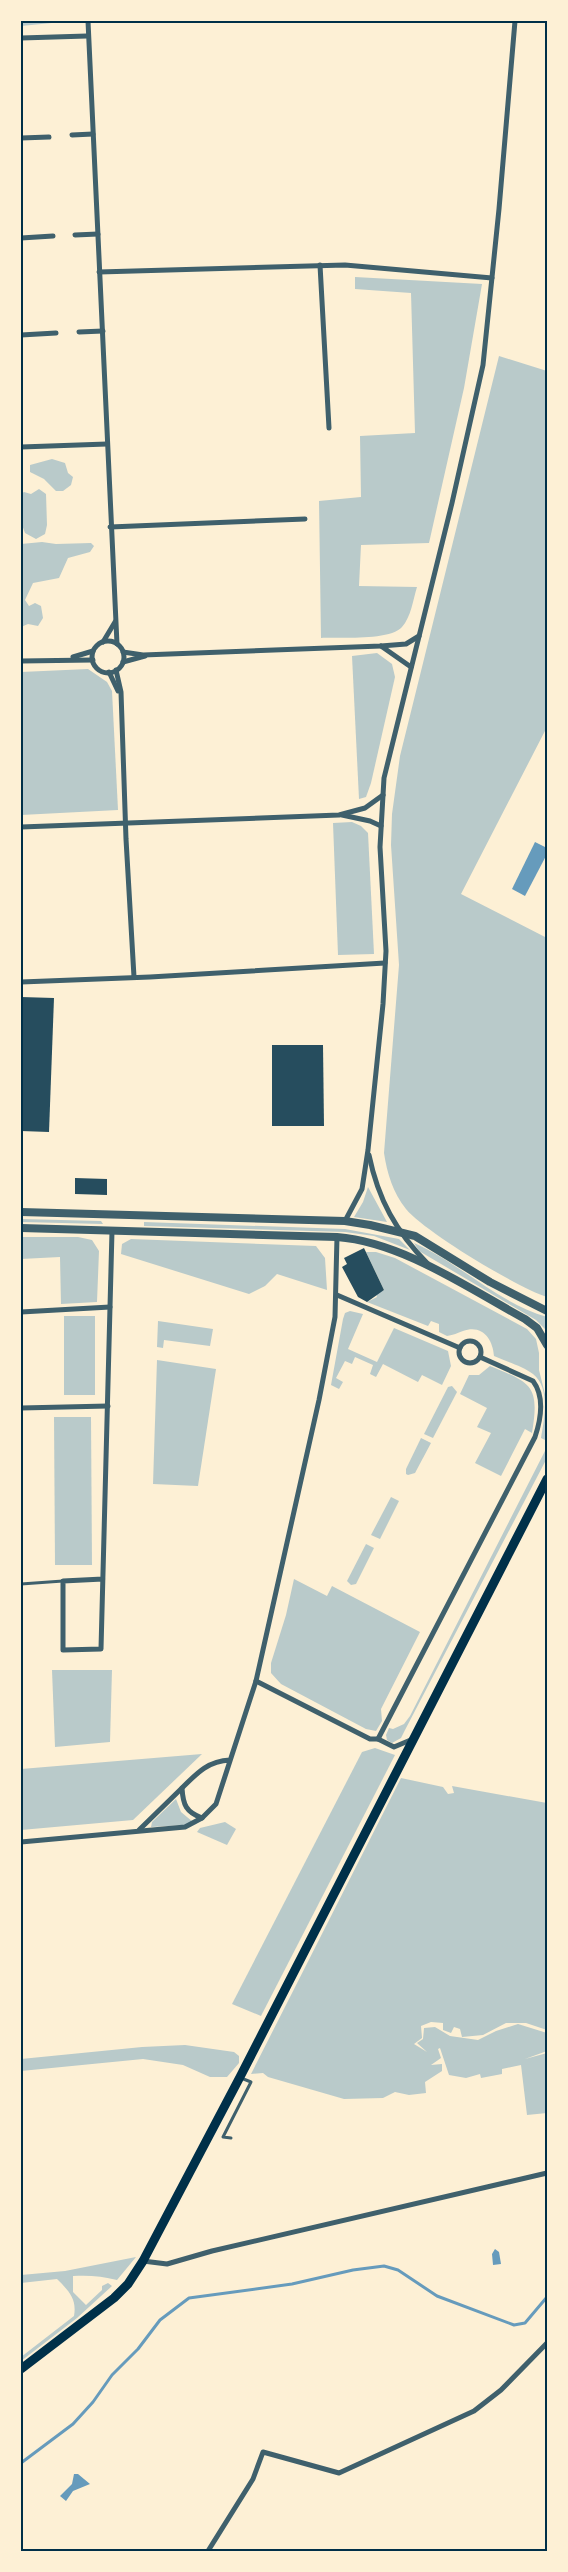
<svg xmlns="http://www.w3.org/2000/svg" width="568" height="2572" viewBox="0 0 568 2572" font-family="'Exo 2',sans-serif">
<style>
.green{fill:#b9caca}
.water{fill:#669bbc}
.lines{fill:none;stroke-linecap:round;stroke-linejoin:round}
.stream{stroke:#669bbc;stroke-width:3}
.building{fill:#264d5e}
.service{stroke:#3f606c;stroke-width:3}
.minor{stroke:#3f606c;stroke-width:5}
.tertiary{stroke:#3f606c;stroke-width:8}
.secondary{stroke:#003049;stroke-width:9}
.neatline{fill:none;stroke:#003049;stroke-width:2}
</style>
<rect width="100%" height="100%" fill="#fdf0d5"/>
<g class="green">
<path d="M 21,21 L 72,21 L 21,26 Z"/>
<path d="M 355,277 L 482,284 L 464,388 L 429,543 L 361,545 L 359,586 L 417,587 C 413,600 411,617 402,627 C 390,641 339,637 321,638 L 319,501 L 361,497 L 360,436 L 415,433 L 411,293 L 355,289 Z"/>
<path d="M 499,356 L 547,371 L 547,727 L 461,894 L 547,938 L 547,1297 C 518,1288 425,1232 406,1209 C 393,1193 387,1173 384,1153 L 399,965 L 391,845 L 392,814 L 400,756 Z"/>
<path d="M 52,459 L 65,463 L 68,473 L 73,477 L 71,485 L 63,491 L 56,491 L 44,479 L 30,472 L 30,465 Z"/>
<path d="M 39,489 L 46,494 L 47,525 L 45,534 L 36,539 L 25,533 L 21,522 L 21,494 L 24,492 L 31,494 Z"/>
<path d="M 42,542 L 56,544 L 91,543 L 94,546 L 90,552 L 68,558 L 59,578 L 33,583 L 25,600 L 29,606 L 35,603 L 41,606 L 43,618 L 38,626 L 28,624 L 21,627 L 21,544 Z"/>
<path d="M 377,653 L 392,664 L 395,677 L 371,783 L 366,797 L 359,799 L 352,656 Z"/>
<path d="M 88,669 L 107,682 L 112,691 L 118,810 L 21,815 L 21,672 Z"/>
<path d="M 352,822 L 361,826 L 368,833 L 374,954 L 338,955 L 333,823 Z"/>
<path d="M 368,1187 L 387,1222 L 354,1217 L 363,1202 Z"/>
<path d="M 21,1219 L 101,1221 L 103,1224 L 21,1222 Z"/>
<path d="M 144,1222 L 345,1229 L 399,1239 L 410,1250 L 374,1236 L 345,1232 L 144,1226 Z"/>
<path d="M 21,1237 L 78,1237 L 92,1240 L 99,1251 L 97,1302 L 61,1304 L 60,1257 L 21,1259 Z"/>
<path d="M 131,1239 L 316,1246 L 325,1258 L 327,1290 L 277,1274 L 265,1286 L 249,1294 L 121,1254 L 122,1244 Z"/>
<path d="M 414,1243 C 460,1263 498,1303 547,1317 L 547,1331 L 536,1320 L 441,1264 L 419,1251 Z"/>
<path d="M 366,1252 L 376,1252 L 395,1258 L 527,1329 L 536,1339 L 539,1353 L 539,1370 L 547,1402 L 547,1441 L 541,1438 C 544,1420 551,1388 533,1374 C 523,1366 507,1362 494,1356 C 493,1339 482,1324 463,1331 C 457,1333 454,1335 447,1336 L 439,1332 L 439,1324 L 431,1321 L 428,1326 L 367,1302 L 377,1297 L 376,1294 L 384,1290 Z"/>
<path d="M 350,1311 L 363,1314 L 348,1349 L 377,1362 L 394,1328 L 448,1351 L 451,1366 L 442,1385 L 422,1375 L 418,1382 L 383,1364 L 376,1377 L 370,1374 L 373,1365 L 355,1357 L 352,1364 L 345,1361 L 336,1378 L 343,1382 L 339,1389 L 331,1385 L 343,1319 L 345,1313 Z"/>
<rect x="64" y="1316" width="31" height="79"/>
<path d="M 158,1321 L 213,1329 L 210,1346 L 164,1340 L 163,1348 L 157,1347 Z"/>
<path d="M 157,1360 L 216,1369 L 198,1486 L 153,1484 Z"/>
<path d="M 490,1366 C 531,1383 540,1385 532,1433 L 525,1429 L 501,1476 L 475,1463 L 491,1433 L 477,1427 L 487,1408 L 460,1394 L 469,1375 L 479,1375 Z"/>
<path d="M 452,1386 L 457,1392 L 433,1438 L 424,1434 L 448,1387 Z"/>
<path d="M 54,1417 L 91,1417 L 92,1565 L 55,1565 Z"/>
<path d="M 421,1438 L 431,1443 L 415,1473 L 408,1475 L 406,1474 L 406,1469 Z"/>
<path d="M 547,1447 L 547,1458 L 405,1730 L 401,1738 L 392,1743 L 387,1740 L 386,1735 L 389,1728 L 393,1729 L 404,1724 L 410,1716 Z"/>
<path d="M 391,1497 L 399,1501 L 380,1539 L 371,1535 Z"/>
<path d="M 366,1544 L 374,1548 L 356,1584 L 351,1585 L 347,1581 Z"/>
<path d="M 294,1579 L 327,1596 L 332,1586 L 420,1632 L 381,1709 L 382,1721 L 376,1731 L 366,1729 L 281,1684 L 271,1673 L 271,1663 L 286,1615 Z"/>
<path d="M 52,1670 L 112,1670 L 110,1742 L 55,1747 Z"/>
<path d="M 375,1748 L 395,1755 L 261,2016 L 232,2004 L 362,1752 Z"/>
<path d="M 202,1754 L 133,1820 L 21,1830 L 21,1769 Z"/>
<path d="M 401,1778 L 443,1787 L 448,1794 L 454,1793 L 452,1786 L 547,1803 L 547,2030 L 526,2023 L 506,2023 L 483,2035 L 462,2037 L 460,2029 L 454,2027 L 451,2033 L 443,2030 L 443,2023 L 431,2022 L 421,2026 L 422,2038 L 414,2044 L 427,2052 L 417,2043 L 423,2039 L 424,2028 L 435,2027 L 450,2036 L 478,2040 L 496,2031 L 518,2024 L 547,2033 L 547,2051 L 525,2059 L 547,2053 L 547,2113 L 527,2115 L 521,2065 L 502,2069 L 502,2074 L 481,2078 L 480,2074 L 466,2078 L 449,2075 L 440,2048 L 438,2049 L 441,2058 L 431,2065 L 442,2064 L 442,2071 L 425,2082 L 426,2093 L 409,2095 L 395,2092 L 383,2098 L 344,2099 L 268,2077 L 263,2073 L 251,2074 Z"/>
<path d="M 176,1799 L 181,1812 L 193,1822 L 186,1825 L 151,1827 L 152,1822 Z"/>
<path d="M 225,1822 L 236,1829 L 227,1845 L 197,1832 L 200,1828 Z"/>
<path d="M 185,2045 L 234,2052 L 239,2056 L 239,2063 L 227,2077 L 210,2077 L 183,2065 L 143,2059 L 21,2071 L 21,2059 L 142,2047 Z"/>
<path d="M 136,2257 L 117,2280 C 103,2276 87,2275 73,2276 L 73,2292 L 86,2305 L 102,2290 L 102,2286 L 108,2283 L 112,2286 L 77,2318 L 21,2361 L 21,2357 L 74,2316 C 77,2299 69,2291 57,2279 L 21,2283 L 21,2275 L 65,2271 Z"/>
</g>
<g class="water">
<path d="M 535,842 L 547,848 L 547,854 L 525,896 L 512,889 Z"/>
<path d="M 495,2249 L 499,2252 L 501,2264 L 493,2265 L 492,2254 Z"/>
<path d="M 74,2474 L 78,2474 L 90,2484 L 73,2491 L 66,2501 L 60,2496 L 72,2484 Z"/>
</g>
<g class="lines">
<path class="stream" d="M 21,2463 L 73,2424 L 93,2402 L 112,2375 L 138,2349 L 160,2320 L 189,2298 L 292,2284 L 353,2270 L 384,2266 L 398,2270 L 437,2296 L 514,2325 L 525,2323 L 547,2297"/>
</g>
<g class="building">
<path d="M 21,997 L 54,998 L 49,1132 L 21,1131 Z"/>
<path d="M 272,1045 L 323,1045 L 324,1126 L 272,1126 Z"/>
<path d="M 75,1178 L 107,1179 L 107,1195 L 75,1194 Z"/>
<path d="M 364,1248 L 384,1290 L 367,1302 L 358,1297 L 342,1267 L 347,1264 L 344,1258 Z"/>
</g>
<g class="lines">
<g class="service">
<path d="M 21,1584 L 63,1581"/>
<path d="M 231,2138 L 223,2137 L 251,2082 L 241,2078"/>
</g>
<g class="minor">
<path d="M 88,21 L 117,644"/>
<path d="M 21,38 L 87,36"/>
<path d="M 72,135 L 93,134"/>
<path d="M 21,138 L 49,137"/>
<path d="M 75,235 L 98,234"/>
<path d="M 21,238 L 53,236"/>
<path d="M 320,265 L 329,428"/>
<path d="M 99,272 L 345,265 L 492,278"/>
<path d="M 79,332 L 103,331"/>
<path d="M 21,335 L 56,333"/>
<path d="M 21,447 L 107,444"/>
<path d="M 110,527 L 305,519"/>
<circle cx="108" cy="657" r="16"/>
<path d="M 103,642 L 115,622"/>
<path d="M 381,646 L 411,667"/>
<path d="M 123,652 L 143,655 L 381,646 L 406,644 L 419,636"/>
<path d="M 73,657 L 93,651"/>
<path d="M 21,661 L 93,660"/>
<path d="M 123,662 L 145,656"/>
<path d="M 116,670 L 121,692 L 126,839 L 134,977"/>
<path d="M 109,672 L 118,691"/>
<path d="M 342,815 L 370,821 L 381,826"/>
<path d="M 21,827 L 339,815 L 365,808 L 383,795"/>
<path d="M 21,982 L 150,977 L 385,963"/>
<path d="M 369,1155 C 378,1199 396,1232 428,1264"/>
<path d="M 345,1221 L 362,1189 L 368,1150 L 383,1004 L 386,951 L 380,847 L 384,778 L 452,503 L 483,365 L 499,209 L 515,21"/>
<path d="M 337,1295 L 460,1348"/>
<path d="M 21,1312 L 110,1307"/>
<circle cx="470" cy="1352" r="11"/>
<path d="M 21,1408 L 108,1406"/>
<path d="M 103,1579 L 63,1581 L 63,1650 L 101,1649 L 112,1231"/>
<path d="M 256,1681 L 370,1739 L 378,1739 L 394,1747 L 413,1739"/>
<path d="M 378,1739 L 535,1437 C 541,1419 545,1397 533,1381 L 480,1357"/>
<path d="M 230,1760 C 208,1761 197,1773 182,1788 C 183,1805 186,1812 202,1818 L 216,1804 L 256,1681 L 319,1400 L 335,1317 L 337,1237"/>
<path d="M 139,1830 L 182,1788"/>
<path d="M 21,1842 L 185,1827 L 202,1818"/>
<path d="M 143,2261 L 167,2264 L 212,2251 L 547,2173"/>
<path d="M 208,2551 L 253,2479 L 263,2452 L 339,2473 L 474,2411 L 501,2390 L 547,2343"/>
</g>
<g class="tertiary">
<path d="M 21,1212 L 345,1221 L 370,1225 L 415,1236 L 490,1282 L 547,1311"/>
<path d="M 21,1228 L 337,1237 C 402,1242 468,1288 525,1319 L 537,1328 L 547,1345"/>
</g>
<path class="secondary" d="M 21,2369 L 114,2298 L 128,2284 L 143,2261 L 240,2077 L 547,1479"/>
</g>
<rect width="568" height="2572" fill="none" stroke="#fdf0d5" stroke-width="45"/>
<rect x="22" y="22" width="524" height="2528" class="neatline"/>
</svg>
